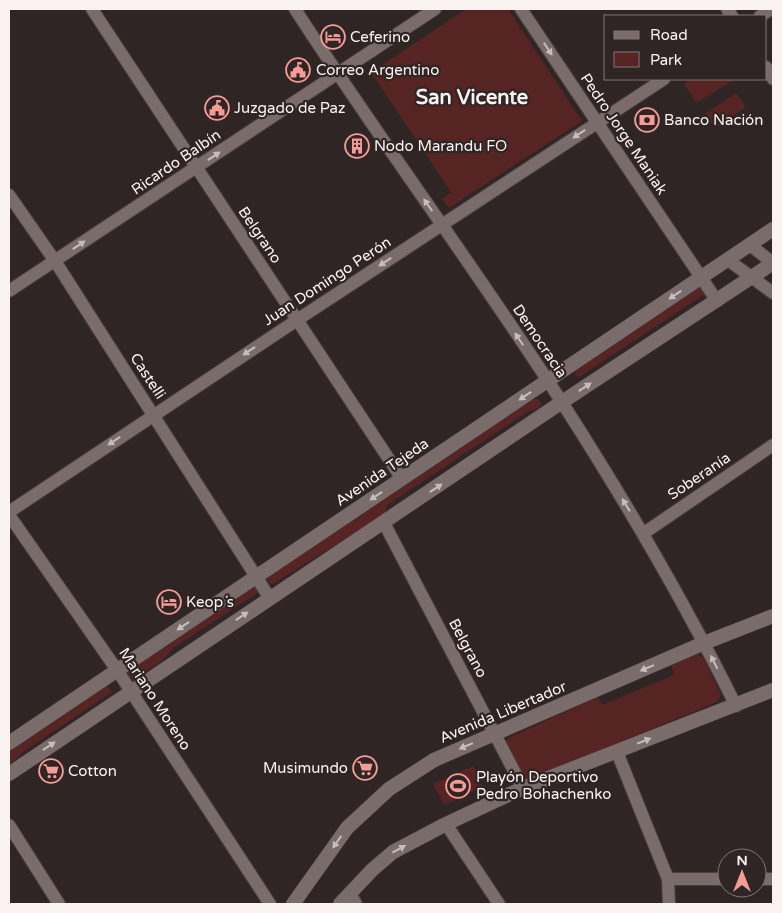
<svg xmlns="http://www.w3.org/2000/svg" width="782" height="913" viewBox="0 0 782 913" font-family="'Varela Round',sans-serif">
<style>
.green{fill:#562423}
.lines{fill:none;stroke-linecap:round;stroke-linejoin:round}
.minor-casing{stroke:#4a4040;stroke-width:14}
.secondary-casing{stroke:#4a4040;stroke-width:15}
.minor{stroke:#796c6b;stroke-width:12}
.secondary{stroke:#796c6b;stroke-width:14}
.oneway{fill:#c7bdbc}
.labels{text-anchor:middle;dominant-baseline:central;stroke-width:4.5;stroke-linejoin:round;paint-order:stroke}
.poi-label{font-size:15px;fill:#fbf3f2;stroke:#302525;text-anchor:start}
.street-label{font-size:15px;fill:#fbf3f2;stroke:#302525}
.district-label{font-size:20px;font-weight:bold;fill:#fbf3f2;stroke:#302525}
</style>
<rect width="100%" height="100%" fill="#302525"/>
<g class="green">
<path d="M 466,9 L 508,9 L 582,121 L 449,208 L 442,199 L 451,192 L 371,72 Z"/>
<path d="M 692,79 L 735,79 L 697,103 L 684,84 Z"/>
<path d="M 736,93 L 746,107 L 715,128 L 705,114 Z"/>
<path d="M 699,287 L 704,287 L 705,294 L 579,377 L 575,375 L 575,370 Z"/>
<path d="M 532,399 L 538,399 L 542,403 L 539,408 L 529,411 L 387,505 L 385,514 L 284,577 L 273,584 L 269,583 L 268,575 Z"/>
<path d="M 252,584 L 259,592 L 173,648 C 164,662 146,671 132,680 L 126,670 Z"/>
<path d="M 694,654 L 703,657 L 721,695 L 717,702 L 529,780 L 523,777 L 505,743 L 508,738 L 598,697 L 602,705 L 674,675 L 671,664 Z"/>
<path d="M 106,684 L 112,692 L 23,752 L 9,765 L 9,751 Z"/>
<path d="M 473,766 L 483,787 L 444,805 L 433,784 Z"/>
</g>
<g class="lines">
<g class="minor-casing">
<g id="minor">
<path d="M 92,9 L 402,479"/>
<path d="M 295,9 C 381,142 477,270 563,404 C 626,502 684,601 736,706"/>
<path d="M 521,9 L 717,301"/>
<path d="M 727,9 L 732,16"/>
<path d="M 760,16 L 771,9"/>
<path d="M 766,67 L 773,79"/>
<path d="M 9,195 L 55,261 L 269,597"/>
<path d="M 750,245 L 773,263"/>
<path d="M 728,260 L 773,293"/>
<path d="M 9,291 L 435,9"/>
<path d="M 9,512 L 297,320 L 664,79"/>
<path d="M 9,515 L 117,670 L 270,904"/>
<path d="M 384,523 L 523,788"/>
<path d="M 644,533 L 773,445"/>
<path d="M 617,752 L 668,879 L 669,904"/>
<path d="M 446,824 L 499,904"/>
<path d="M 9,825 L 59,904"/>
<path d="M 668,879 L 727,879"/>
<path d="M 757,879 L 773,879"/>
<path d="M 350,893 L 356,904"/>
</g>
</g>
<g class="secondary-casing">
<g id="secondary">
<path d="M 9,743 L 773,229"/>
<path d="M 9,774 L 562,402 L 773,263"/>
<path d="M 293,904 L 347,828 L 389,789 L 434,760 L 704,643 L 773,616"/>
<path d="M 340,904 L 372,870 L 393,852 L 446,824 L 523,788 L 773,690"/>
</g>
</g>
<use href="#minor" class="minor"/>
<use href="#secondary" class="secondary"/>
</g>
<defs><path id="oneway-solid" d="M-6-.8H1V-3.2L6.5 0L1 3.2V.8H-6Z" transform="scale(1.25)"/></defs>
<g class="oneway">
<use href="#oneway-solid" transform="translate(548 49) rotate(56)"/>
<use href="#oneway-solid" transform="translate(579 134) rotate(147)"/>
<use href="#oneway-solid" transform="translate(214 156) rotate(-34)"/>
<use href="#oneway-solid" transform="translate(428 205) rotate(-125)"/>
<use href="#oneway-solid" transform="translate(79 245) rotate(-34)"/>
<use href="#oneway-solid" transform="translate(385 262) rotate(147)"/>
<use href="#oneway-solid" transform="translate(675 295) rotate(146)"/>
<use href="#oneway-solid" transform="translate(519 339) rotate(-124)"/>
<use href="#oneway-solid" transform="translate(249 351) rotate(146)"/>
<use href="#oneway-solid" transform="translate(585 387) rotate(-33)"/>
<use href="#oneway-solid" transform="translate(525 396) rotate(146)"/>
<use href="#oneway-solid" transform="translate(114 441) rotate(146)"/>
<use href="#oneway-solid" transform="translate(436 488) rotate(-34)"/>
<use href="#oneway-solid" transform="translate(376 496) rotate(146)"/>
<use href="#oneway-solid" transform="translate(626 505) rotate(-122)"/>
<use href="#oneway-solid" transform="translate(242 616) rotate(-34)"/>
<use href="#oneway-solid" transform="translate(183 626) rotate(146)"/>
<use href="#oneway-solid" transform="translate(714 662) rotate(-117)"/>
<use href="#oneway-solid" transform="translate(647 668) rotate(157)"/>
<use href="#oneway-solid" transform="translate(644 741) rotate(-21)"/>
<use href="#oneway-solid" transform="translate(49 746) rotate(-34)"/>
<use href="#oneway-solid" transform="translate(466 746) rotate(157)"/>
<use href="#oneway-solid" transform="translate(337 842) rotate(125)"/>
<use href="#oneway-solid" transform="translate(399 849) rotate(-29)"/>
</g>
<defs>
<g id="hotel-ring" transform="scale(1.25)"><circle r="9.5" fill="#302525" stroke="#f59c96" stroke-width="1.5"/><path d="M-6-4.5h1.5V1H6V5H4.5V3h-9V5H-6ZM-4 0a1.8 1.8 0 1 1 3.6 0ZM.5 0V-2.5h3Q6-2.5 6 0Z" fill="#f59c96"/></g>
<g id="civic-ring" transform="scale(1.25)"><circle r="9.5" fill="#302525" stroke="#f59c96" stroke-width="1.5"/><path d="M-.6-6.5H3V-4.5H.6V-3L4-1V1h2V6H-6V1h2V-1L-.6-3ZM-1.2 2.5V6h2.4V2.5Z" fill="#f59c96"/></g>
<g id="bank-ring" transform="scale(1.25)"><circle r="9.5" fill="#302525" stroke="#f59c96" stroke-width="1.5"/><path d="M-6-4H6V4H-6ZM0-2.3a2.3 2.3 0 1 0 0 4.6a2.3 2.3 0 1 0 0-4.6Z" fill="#f59c96"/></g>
<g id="building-ring" transform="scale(1.25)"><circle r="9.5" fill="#302525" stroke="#f59c96" stroke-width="1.5"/><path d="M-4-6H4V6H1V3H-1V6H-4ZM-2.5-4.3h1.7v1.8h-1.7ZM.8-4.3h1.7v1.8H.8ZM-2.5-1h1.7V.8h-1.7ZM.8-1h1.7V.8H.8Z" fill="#f59c96"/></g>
<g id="supermarket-ring" transform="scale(1.25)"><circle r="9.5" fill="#302525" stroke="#f59c96" stroke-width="1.5"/><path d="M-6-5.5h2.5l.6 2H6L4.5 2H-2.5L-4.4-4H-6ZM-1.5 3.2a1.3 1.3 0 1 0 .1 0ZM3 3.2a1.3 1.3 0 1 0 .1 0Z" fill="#f59c96"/></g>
<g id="stadium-ring" transform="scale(1.25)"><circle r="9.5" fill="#302525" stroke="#f59c96" stroke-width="1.5"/><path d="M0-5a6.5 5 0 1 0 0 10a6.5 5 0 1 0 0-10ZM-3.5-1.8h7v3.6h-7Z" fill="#f59c96"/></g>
</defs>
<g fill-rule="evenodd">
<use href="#hotel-ring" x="333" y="37"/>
<use href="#civic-ring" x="298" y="70"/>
<use href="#civic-ring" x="217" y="108"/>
<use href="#bank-ring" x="647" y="120"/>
<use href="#building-ring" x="357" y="146"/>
<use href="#hotel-ring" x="169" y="602"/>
<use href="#supermarket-ring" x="365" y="768"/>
<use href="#supermarket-ring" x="51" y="771"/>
<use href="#stadium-ring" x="458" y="786"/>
</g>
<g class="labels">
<g class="poi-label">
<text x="350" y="37">Ceferino</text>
<text x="316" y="70">Correo Argentino</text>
<text x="234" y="108">Juzgado de Paz</text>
<text x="664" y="120">Banco Nación</text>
<text x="374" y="146">Nodo Marandu FO</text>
<text x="186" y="602">Keop´s</text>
<text x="348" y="768" text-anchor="end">Musimundo</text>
<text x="68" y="771">Cotton</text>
<text x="476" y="777">Playón Deportivo<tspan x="476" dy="17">Pedro Bohachenko</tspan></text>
</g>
<g class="street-label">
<text transform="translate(624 134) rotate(56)">Pedro Jorge Maniak</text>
<text transform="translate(176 162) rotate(-34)">Ricardo Balbín</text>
<text transform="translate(260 235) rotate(56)">Belgrano</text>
<text transform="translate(327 281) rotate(-33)">Juan Domingo Perón</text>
<text transform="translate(540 341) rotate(56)">Democracia</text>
<text transform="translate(148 376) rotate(57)">Castelli</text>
<text transform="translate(382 472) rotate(-34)">Avenida Tejeda</text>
<text transform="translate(699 476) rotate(-34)">Soberanía</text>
<text transform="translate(468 648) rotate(62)">Belgrano</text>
<text transform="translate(155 699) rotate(57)">Mariano Moreno</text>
<text transform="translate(503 712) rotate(-23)">Avenida Libertador</text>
</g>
<g class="district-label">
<text x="472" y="98">San Vicente</text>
</g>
</g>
<rect width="782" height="913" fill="none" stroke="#fbf3f2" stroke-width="20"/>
<rect x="604" y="15" width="162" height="65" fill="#302525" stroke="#817777"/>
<rect x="614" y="31" width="25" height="8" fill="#796c6b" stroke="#817777"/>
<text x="650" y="40" font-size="15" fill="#fbf3f2">Road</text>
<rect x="614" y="52" width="25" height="15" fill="#562423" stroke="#817777"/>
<text x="650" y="65" font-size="15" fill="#fbf3f2">Park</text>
<g transform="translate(742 873)"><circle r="24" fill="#302525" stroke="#817777"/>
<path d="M0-4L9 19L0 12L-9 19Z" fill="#f59c96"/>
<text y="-8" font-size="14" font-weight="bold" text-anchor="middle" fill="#fbf3f2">N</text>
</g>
</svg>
